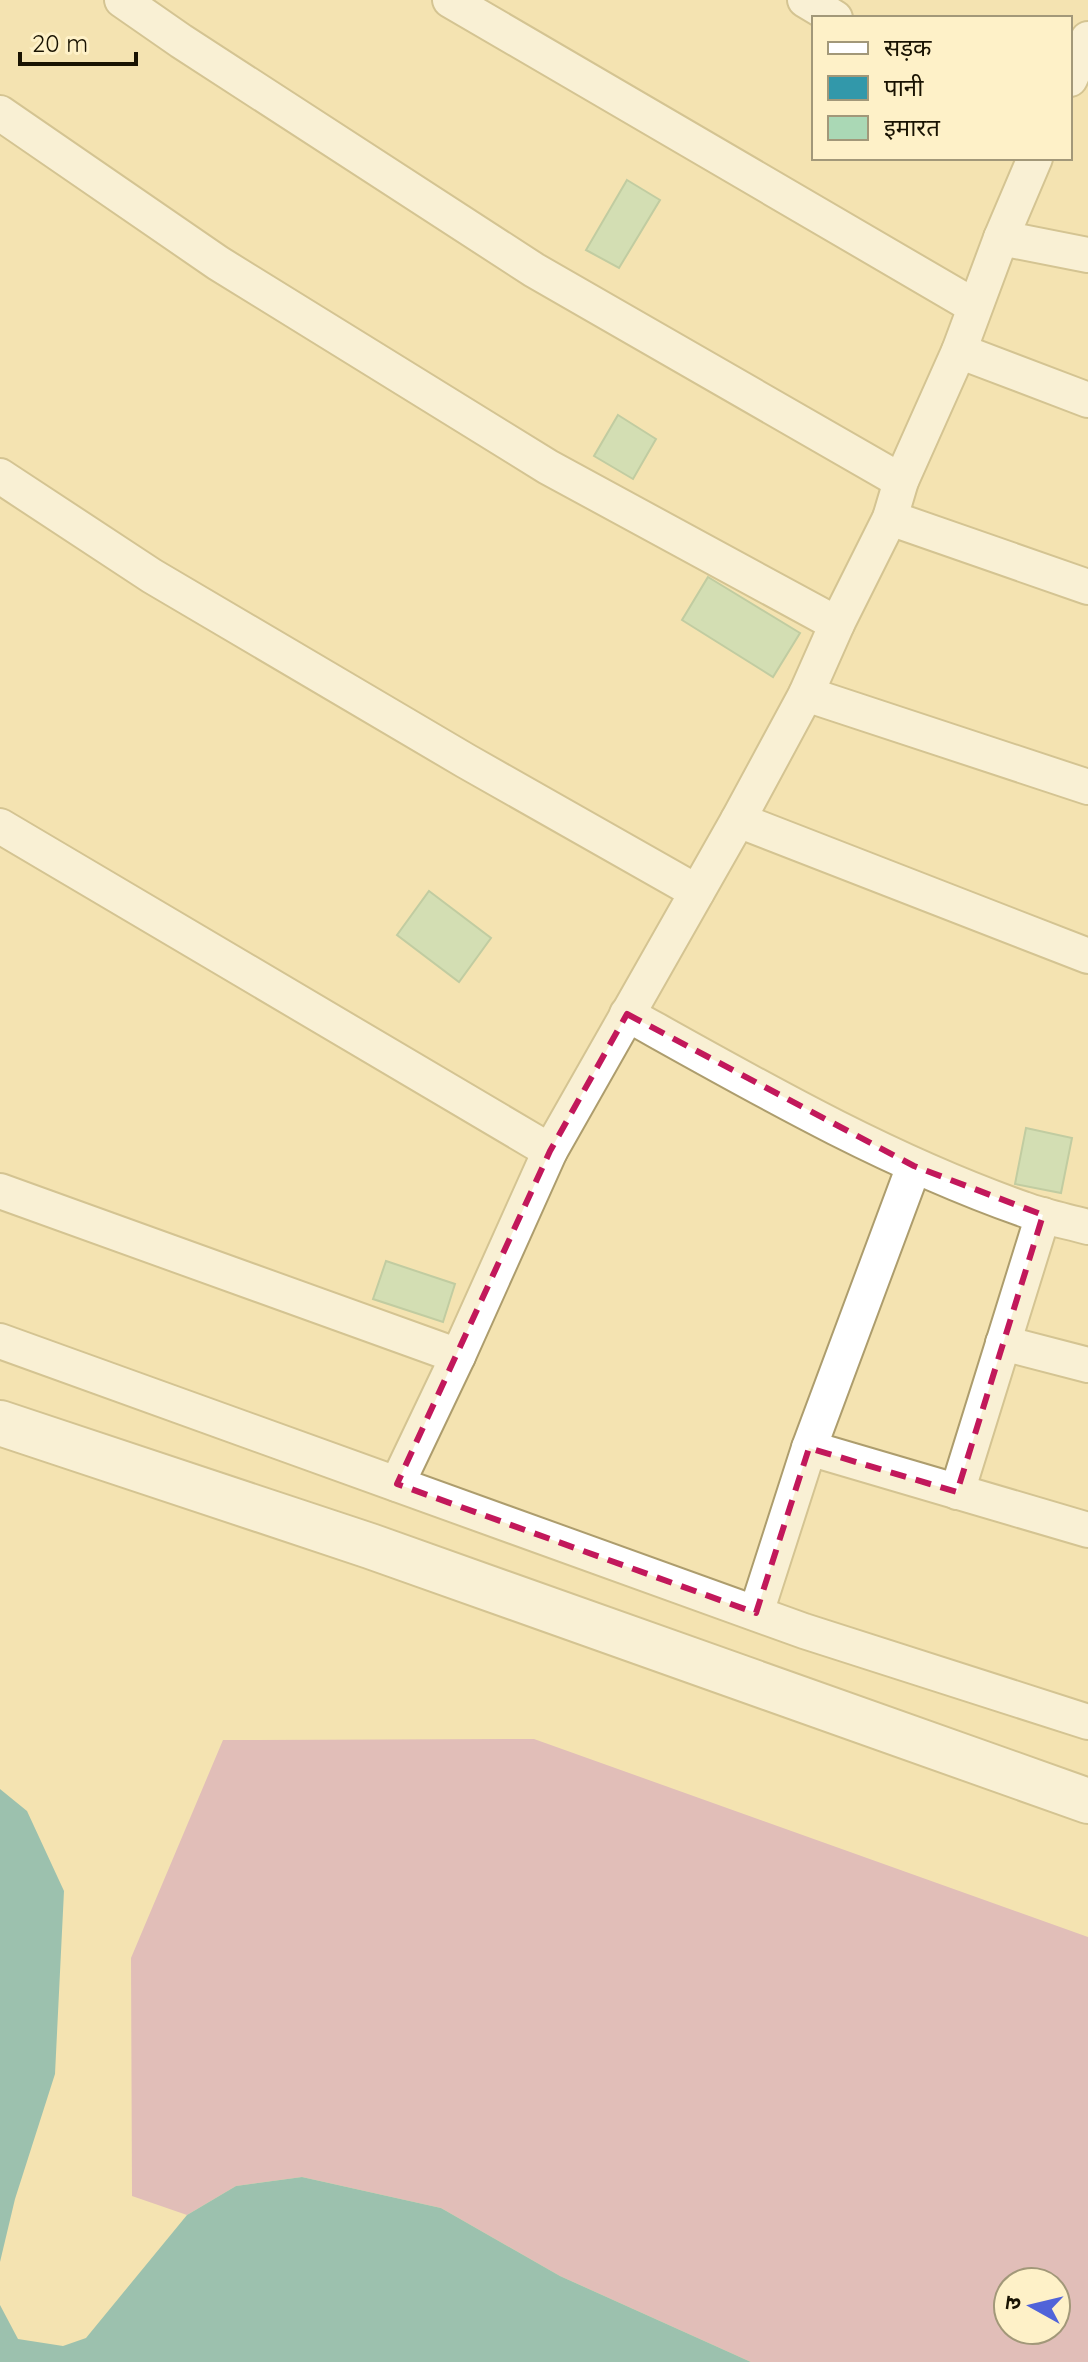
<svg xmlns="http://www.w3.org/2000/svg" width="1088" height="2362" viewBox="0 0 1088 2362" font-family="Quicksand,'Noto Sans Devanagari',sans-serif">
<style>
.forest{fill:#c990c1;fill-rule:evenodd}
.water{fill:#3298aa}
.building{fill:#aad8b5;stroke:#83af8e;stroke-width:2}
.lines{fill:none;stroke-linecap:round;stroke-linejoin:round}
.street-casing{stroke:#ad9d6d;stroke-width:38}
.secondary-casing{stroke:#ad9d6d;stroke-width:48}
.street{stroke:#fff;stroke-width:34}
.secondary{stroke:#fff;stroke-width:44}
.marked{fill:none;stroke:#c2185b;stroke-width:6;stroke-dasharray:16 10;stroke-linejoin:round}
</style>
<rect width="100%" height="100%" fill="#f4e3b1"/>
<path class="forest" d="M 534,1739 L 1088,1937 L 1088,2362 L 751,2362 L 560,2276 L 441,2208 L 302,2177 L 236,2186 L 187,2215 L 132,2196 L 131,1958 L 223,1740 ZM 1008,2282 L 1056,2282 L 1056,2330 L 1008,2330 Z"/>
<g class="water">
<path d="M 0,1789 L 27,1811 L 64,1891 L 55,2074 L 15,2199 L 0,2262 Z"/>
<path d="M 302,2177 L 441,2208 L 560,2276 L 751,2362 L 0,2362 L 0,2305 L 18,2339 L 63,2346 L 86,2338 L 187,2215 L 236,2186 Z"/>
</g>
<g class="building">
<path d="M 627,180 L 660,200 L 619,268 L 586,250 Z"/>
<path d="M 618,415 L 656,439 L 633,479 L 594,456 Z"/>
<path d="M 708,577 L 800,633 L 773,677 L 682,620 Z"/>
<path d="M 429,891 L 491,938 L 459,982 L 397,935 Z"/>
<path d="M 1026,1128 L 1072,1138 L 1061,1193 L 1015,1184 Z"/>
<path d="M 386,1261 L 455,1284 L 443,1322 L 373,1299 Z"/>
</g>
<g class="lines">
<g class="street-casing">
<g id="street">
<path d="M 122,0 L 181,41 L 534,270 L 901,481"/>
<path d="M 450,0 L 974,306"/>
<path d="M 805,0 L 835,18"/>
<path d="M 1070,79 L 1088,39"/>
<path d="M 0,113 L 218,263 L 548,467 L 837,624"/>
<path d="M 1001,238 L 1088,255"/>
<path d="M 959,351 L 1088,400"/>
<path d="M 0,476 L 152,576 L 466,761 L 697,892"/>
<path d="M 890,518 L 1088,587"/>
<path d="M 806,694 L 1088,787"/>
<path d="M 738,820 L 1088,956"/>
<path d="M 0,826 L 550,1151"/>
<path d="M 627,1014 C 756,1086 884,1160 1023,1209 C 1044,1217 1066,1221 1088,1227"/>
<path d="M 0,1191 L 458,1356"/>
<path d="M 0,1341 L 804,1631 L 1088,1722"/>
<path d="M 1003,1343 L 1088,1365"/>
<path d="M 809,1448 L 1088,1530"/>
<path d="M 397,1484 L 458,1356 L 550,1151 L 738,820 L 806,694 L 837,624 L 890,518 L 901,481 L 959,351 L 1001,238 L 1035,158"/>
<path d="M 957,1492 L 1043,1215"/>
<path d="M 756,1613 L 809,1448 L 914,1166"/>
</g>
</g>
<g class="secondary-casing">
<path id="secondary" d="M 0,1423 L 370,1546 L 1088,1801"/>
</g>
<use href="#street" class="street"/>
<use href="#secondary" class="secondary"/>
</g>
<path d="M0 0H1088V2362H0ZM 627,1014 L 914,1166 L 1043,1215 L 957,1492 L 809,1448 L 756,1613 L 397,1484 L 550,1151 Z" fill="#f4e3b1" fill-opacity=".55" fill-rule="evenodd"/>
<path class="marked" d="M 627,1014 L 914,1166 L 1043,1215 L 957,1492 L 809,1448 L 756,1613 L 397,1484 L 550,1151 Z"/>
<rect x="812" y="16" width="260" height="144" fill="#fef1c8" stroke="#a29879" stroke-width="2"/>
<rect x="828" y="42" width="40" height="12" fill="#ffffff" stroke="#a29879" stroke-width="2"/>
<text x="884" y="56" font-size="24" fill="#191302">सड़क</text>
<rect x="828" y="76" width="40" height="24" fill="#3298aa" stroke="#a29879" stroke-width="2"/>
<text x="884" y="96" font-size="24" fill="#191302">पानी</text>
<rect x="828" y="116" width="40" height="24" fill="#aad8b5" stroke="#a29879" stroke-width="2"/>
<text x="884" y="136" font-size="24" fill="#191302">इमारत</text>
<g transform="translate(1032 2306) rotate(278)"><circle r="38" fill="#fef1c8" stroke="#a29879" stroke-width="2"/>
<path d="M0-6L14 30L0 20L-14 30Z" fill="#5063d9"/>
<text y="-12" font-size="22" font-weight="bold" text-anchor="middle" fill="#191302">उ</text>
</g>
<path d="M20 52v12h116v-12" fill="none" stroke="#191302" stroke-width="4"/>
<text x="32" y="52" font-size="24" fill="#191302" stroke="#fef1c8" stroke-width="6" paint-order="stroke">20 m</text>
</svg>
